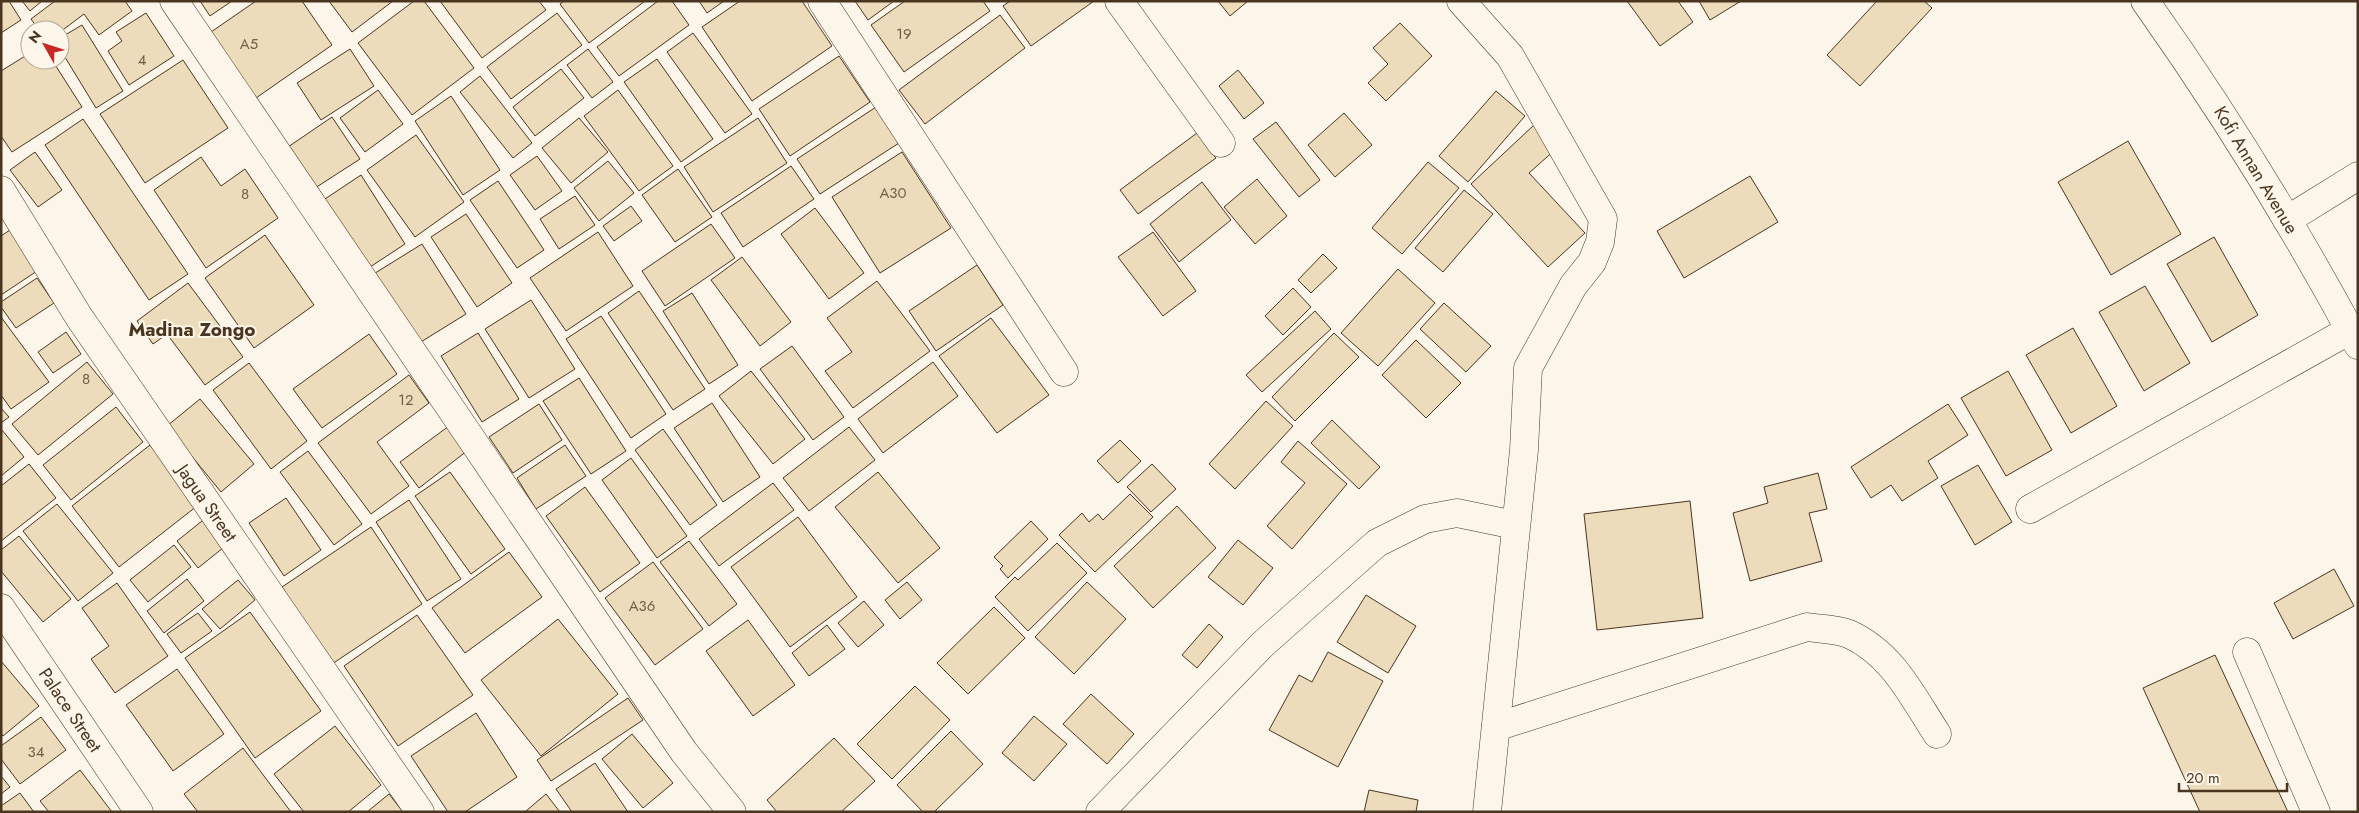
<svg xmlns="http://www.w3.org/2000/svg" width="2359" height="813" viewBox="0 0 2359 813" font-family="Jost,sans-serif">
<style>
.building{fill:#ecdcbc;stroke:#4a3520}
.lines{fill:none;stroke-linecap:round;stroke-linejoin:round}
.minor-casing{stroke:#4a3520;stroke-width:29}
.minor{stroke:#fbf6e9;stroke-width:28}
.labels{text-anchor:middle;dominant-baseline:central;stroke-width:4;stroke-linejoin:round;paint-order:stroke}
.number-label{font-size:15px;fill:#725f47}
.street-label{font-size:18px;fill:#4a3520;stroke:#fbf6e9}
.neighbourhood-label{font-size:19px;font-weight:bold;fill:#4a3520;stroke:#fbf6e9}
</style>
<rect width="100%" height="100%" fill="#fbf6e9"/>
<g class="building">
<path d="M 1,1 L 9,1 L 21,20 L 1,33 Z"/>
<path d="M 22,1 L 42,1 L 30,11 Z"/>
<path d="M 55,1 L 125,1 L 132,11 L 99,35 L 84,14 L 60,32 L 39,30 L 31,19 Z"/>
<path d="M 200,1 L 232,1 L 210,16 Z"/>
<path d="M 256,1 L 302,1 L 332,45 L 256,98 L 211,32 Z"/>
<path d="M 329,1 L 393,1 L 352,32 Z"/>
<path d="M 414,1 L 424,1 L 474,68 L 412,115 L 358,43 Z"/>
<path d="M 440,1 L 539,1 L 546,10 L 482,58 Z"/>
<path d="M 564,1 L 645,1 L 589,43 L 560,4 Z"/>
<path d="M 658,1 L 672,1 L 689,25 L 619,76 L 597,47 Z"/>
<path d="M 699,1 L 724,1 L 707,13 Z"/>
<path d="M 740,1 L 802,1 L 832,46 L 752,101 L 702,27 Z"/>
<path d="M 855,1 L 894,1 L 868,20 Z"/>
<path d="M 905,1 L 983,1 L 990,11 L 904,72 L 871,25 Z"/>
<path d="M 1010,1 L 1094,1 L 1031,46 L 1003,6 Z"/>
<path d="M 1218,1 L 1248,1 L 1230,16 Z"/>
<path d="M 1627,1 L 1678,1 L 1693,22 L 1660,46 Z"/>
<path d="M 1699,1 L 1741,1 L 1710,20 Z"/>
<path d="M 1877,1 L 1924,1 L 1932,8 L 1860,86 L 1827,55 Z"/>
<path d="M 146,13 L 174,56 L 129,85 L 108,51 L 122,41 L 116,32 Z"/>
<path d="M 557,13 L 582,45 L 511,99 L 487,67 Z"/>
<path d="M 1000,15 L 1025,48 L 925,124 L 899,90 Z"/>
<path d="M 1400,23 L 1432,56 L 1386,101 L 1368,83 L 1388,64 L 1373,48 Z"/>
<path d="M 82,25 L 123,91 L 96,108 L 60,49 L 60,38 Z"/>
<path d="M 693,33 L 752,114 L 725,133 L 667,52 Z"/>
<path d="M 350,49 L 374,86 L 321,120 L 297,83 Z"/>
<path d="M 588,49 L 613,82 L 592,98 L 567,65 Z"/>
<path d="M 30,53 L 30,60 L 52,60 L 82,107 L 12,152 L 1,136 L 1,71 Z"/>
<path d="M 839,56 L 870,102 L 790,156 L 759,109 Z"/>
<path d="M 657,59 L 713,139 L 681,162 L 624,82 Z"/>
<path d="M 183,60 L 228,128 L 145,183 L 100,114 Z"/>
<path d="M 561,69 L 584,98 L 535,136 L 513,107 Z"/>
<path d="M 1238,70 L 1264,103 L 1244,119 L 1219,86 Z"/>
<path d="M 480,76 L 532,143 L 513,158 L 460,92 Z"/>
<path d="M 378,90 L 403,124 L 365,152 L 340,118 Z"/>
<path d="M 618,90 L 673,166 L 639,191 L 584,116 Z"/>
<path d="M 1496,91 L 1525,116 L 1468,182 L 1439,156 Z"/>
<path d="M 451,96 L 500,170 L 463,195 L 415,121 Z"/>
<path d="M 876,107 L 899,143 L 820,194 L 797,159 Z"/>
<path d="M 1344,113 L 1372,145 L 1335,177 L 1308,145 Z"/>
<path d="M 332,117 L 360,159 L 312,190 L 285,149 Z"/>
<path d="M 579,118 L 608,152 L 571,183 L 542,148 Z"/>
<path d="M 758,118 L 787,163 L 713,212 L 684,167 Z"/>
<path d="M 83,119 L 188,274 L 149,300 L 45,145 Z"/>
<path d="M 1276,122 L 1320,180 L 1299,197 L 1253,139 Z"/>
<path d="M 1534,125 L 1556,149 L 1529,173 L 1585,233 L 1548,267 L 1471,184 Z"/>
<path d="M 1197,133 L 1216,158 L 1138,214 L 1120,190 Z"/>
<path d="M 416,135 L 464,202 L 415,237 L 367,170 Z"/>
<path d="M 2128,141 L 2181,234 L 2111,275 L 2058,182 Z"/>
<path d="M 35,152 L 62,190 L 38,207 L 10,170 Z"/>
<path d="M 902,152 L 951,228 L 880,273 L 832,197 Z"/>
<path d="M 537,156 L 562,191 L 535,210 L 510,175 Z"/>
<path d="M 201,157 L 221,186 L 245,169 L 278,218 L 206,268 L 154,190 Z"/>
<path d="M 608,161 L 634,193 L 599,221 L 574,188 Z"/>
<path d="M 1428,162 L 1459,188 L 1402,254 L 1372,228 Z"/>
<path d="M 791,166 L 814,199 L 743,247 L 721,213 Z"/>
<path d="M 678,169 L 712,217 L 675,242 L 642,195 Z"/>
<path d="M 361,175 L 405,244 L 364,271 L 319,203 Z"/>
<path d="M 1750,176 L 1778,222 L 1684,278 L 1657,231 Z"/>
<path d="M 1257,179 L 1287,216 L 1255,244 L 1224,207 Z"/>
<path d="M 498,181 L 544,250 L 517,268 L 470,200 Z"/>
<path d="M 1202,182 L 1231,220 L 1179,262 L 1150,224 Z"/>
<path d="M 1464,190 L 1493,214 L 1443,272 L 1415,248 Z"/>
<path d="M 575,196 L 595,225 L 559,249 L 540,219 Z"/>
<path d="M 631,206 L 642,221 L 614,241 L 603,226 Z"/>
<path d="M 815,208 L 864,273 L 829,299 L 781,234 Z"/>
<path d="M 466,214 L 512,283 L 477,307 L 431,237 Z"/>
<path d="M 711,224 L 735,258 L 665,306 L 642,271 Z"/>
<path d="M 10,230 L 37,271 L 1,295 L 1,236 Z"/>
<path d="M 598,232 L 633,286 L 566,331 L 530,278 Z"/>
<path d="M 1153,232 L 1196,291 L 1163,316 L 1118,257 Z"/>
<path d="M 265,235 L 314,305 L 254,348 L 205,278 Z"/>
<path d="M 2214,237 L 2258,315 L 2212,342 L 2167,264 Z"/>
<path d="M 422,244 L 466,314 L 416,345 L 372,275 Z"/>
<path d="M 1323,254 L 1337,268 L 1311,293 L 1298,280 Z"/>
<path d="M 742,257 L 791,322 L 760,346 L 711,280 Z"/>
<path d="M 977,265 L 1003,305 L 936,351 L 909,311 Z"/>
<path d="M 1398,269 L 1435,303 L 1378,366 L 1341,333 Z"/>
<path d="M 37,278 L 54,303 L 16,328 L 1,307 L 1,302 Z"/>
<path d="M 877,281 L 930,351 L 853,408 L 825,371 L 852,352 L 827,318 Z"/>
<path d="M 188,283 L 243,357 L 205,385 L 167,334 L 153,344 L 137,321 Z"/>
<path d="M 2145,286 L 2190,363 L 2144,391 L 2099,312 Z"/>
<path d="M 1293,288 L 1311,307 L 1283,335 L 1265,316 Z"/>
<path d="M 639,291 L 705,389 L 673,410 L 608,313 Z"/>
<path d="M 692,293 L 738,365 L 709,384 L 663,311 Z"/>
<path d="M 531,300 L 575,369 L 529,398 L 485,329 Z"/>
<path d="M 1444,303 L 1491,346 L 1466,372 L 1420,329 Z"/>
<path d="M 1315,311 L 1331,329 L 1262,392 L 1246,375 Z"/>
<path d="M 601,316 L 666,414 L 631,438 L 566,339 Z"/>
<path d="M 1,317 L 49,382 L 11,409 L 1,395 Z"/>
<path d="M 991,318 L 1049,395 L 997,433 L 939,356 Z"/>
<path d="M 2073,328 L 2117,406 L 2071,433 L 2026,355 Z"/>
<path d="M 66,332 L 81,354 L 53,373 L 38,352 Z"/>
<path d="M 478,333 L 519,399 L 482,422 L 441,356 Z"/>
<path d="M 1334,333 L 1359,357 L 1295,421 L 1272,397 Z"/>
<path d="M 369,334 L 397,374 L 322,428 L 293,389 Z"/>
<path d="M 1416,340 L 1461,383 L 1426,418 L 1382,375 Z"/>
<path d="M 792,346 L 844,417 L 813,440 L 760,369 Z"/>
<path d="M 87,362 L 113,394 L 38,455 L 12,424 Z"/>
<path d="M 933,362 L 958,396 L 883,453 L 858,419 Z"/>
<path d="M 249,363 L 307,441 L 271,469 L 213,390 Z"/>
<path d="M 751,371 L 805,439 L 773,464 L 719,396 Z"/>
<path d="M 2008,371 L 2052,450 L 2006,476 L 1961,398 Z"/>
<path d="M 409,375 L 429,403 L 377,442 L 409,486 L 371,514 L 318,443 Z"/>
<path d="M 579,378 L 626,451 L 591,474 L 543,401 Z"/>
<path d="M 200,399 L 254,464 L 221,492 L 167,426 Z"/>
<path d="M 1266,401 L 1293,426 L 1235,489 L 1209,464 Z"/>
<path d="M 712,403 L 760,477 L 723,502 L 674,428 Z"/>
<path d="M 539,404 L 562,440 L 513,473 L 489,437 Z"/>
<path d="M 1948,404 L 1968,435 L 1928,461 L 1938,478 L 1902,501 L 1891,485 L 1871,498 L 1851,467 Z"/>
<path d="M 116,407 L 143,442 L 71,500 L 43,465 Z"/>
<path d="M 1,408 L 9,417 L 1,423 Z"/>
<path d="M 1332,420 L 1380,467 L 1359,489 L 1311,443 Z"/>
<path d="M 449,426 L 467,451 L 419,488 L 400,462 Z"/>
<path d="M 849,427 L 875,460 L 809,511 L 783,478 Z"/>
<path d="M 663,429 L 717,505 L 690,525 L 635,450 Z"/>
<path d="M 2,430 L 24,457 L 1,476 L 1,431 Z"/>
<path d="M 1120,440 L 1141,461 L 1118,483 L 1097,461 Z"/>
<path d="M 1298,441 L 1347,484 L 1292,549 L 1267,526 L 1305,483 L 1281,462 Z"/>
<path d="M 150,445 L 197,506 L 119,567 L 72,506 Z"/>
<path d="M 565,445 L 586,476 L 536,509 L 517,478 Z"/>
<path d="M 308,451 L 362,524 L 334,545 L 280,472 Z"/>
<path d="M 631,458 L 687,536 L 657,558 L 602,480 Z"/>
<path d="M 29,464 L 56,498 L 1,541 L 1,486 Z"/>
<path d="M 1152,464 L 1176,489 L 1151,512 L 1127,487 Z"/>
<path d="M 1978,465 L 2012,522 L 1975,545 L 1941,486 Z"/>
<path d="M 450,472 L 505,549 L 471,574 L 415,496 Z"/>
<path d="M 878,472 L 940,548 L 898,583 L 835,507 Z"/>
<path d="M 1818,473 L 1827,509 L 1809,513 L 1822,561 L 1750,581 L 1733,513 L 1768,503 L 1764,487 Z"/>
<path d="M 773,483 L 794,510 L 719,566 L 699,539 Z"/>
<path d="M 585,487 L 640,563 L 600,592 L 546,516 Z"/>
<path d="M 1130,494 L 1153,517 L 1095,572 L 1059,535 L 1082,513 L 1089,522 L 1098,514 L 1103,520 Z"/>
<path d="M 286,498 L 321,550 L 284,576 L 249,523 Z"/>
<path d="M 409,500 L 461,579 L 427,601 L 376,522 Z"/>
<path d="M 1690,501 L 1703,618 L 1597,630 L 1584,514 Z"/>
<path d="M 57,504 L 113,573 L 78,601 L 23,531 Z"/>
<path d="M 1177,506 L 1216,548 L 1153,608 L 1114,566 Z"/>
<path d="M 207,517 L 228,544 L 198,568 L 177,541 Z"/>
<path d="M 798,517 L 857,597 L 790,647 L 731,567 Z"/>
<path d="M 1031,521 L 1048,539 L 1008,578 L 1000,569 L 1003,566 L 994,557 Z"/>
<path d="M 371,527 L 422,604 L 332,664 L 282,587 Z"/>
<path d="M 19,536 L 71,599 L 43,622 L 1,571 L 1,550 Z"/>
<path d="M 1238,540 L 1273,568 L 1243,605 L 1208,577 Z"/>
<path d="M 689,541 L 737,604 L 709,626 L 660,562 Z"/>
<path d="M 1057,543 L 1087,573 L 1028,631 L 995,597 L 1015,577 L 1018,580 Z"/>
<path d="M 174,545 L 191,567 L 148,602 L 130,580 Z"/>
<path d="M 509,552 L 542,597 L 465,653 L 432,608 Z"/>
<path d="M 653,562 L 703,629 L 655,665 L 605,598 Z"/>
<path d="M 2334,569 L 2354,606 L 2293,639 L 2274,603 Z"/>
<path d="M 187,579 L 204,601 L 164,633 L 147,611 Z"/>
<path d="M 238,580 L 255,600 L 220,629 L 202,609 Z"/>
<path d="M 907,582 L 922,600 L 900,619 L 885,600 Z"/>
<path d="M 1087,582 L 1126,619 L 1074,674 L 1035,637 Z"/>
<path d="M 117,583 L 168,656 L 115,693 L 91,659 L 109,646 L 82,608 Z"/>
<path d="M 1366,595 L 1416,626 L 1388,673 L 1337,642 Z"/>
<path d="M 864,601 L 884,625 L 858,647 L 838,623 Z"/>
<path d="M 994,607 L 1025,638 L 968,694 L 937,663 Z"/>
<path d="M 250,612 L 321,711 L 255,758 L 185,658 Z"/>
<path d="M 198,613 L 212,631 L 181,653 L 167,634 Z"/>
<path d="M 417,615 L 473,695 L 398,746 L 344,666 Z"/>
<path d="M 558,619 L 618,694 L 541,756 L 481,680 Z"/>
<path d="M 748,620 L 795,685 L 753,716 L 706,651 Z"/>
<path d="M 1209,624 L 1223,637 L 1197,668 L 1182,655 Z"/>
<path d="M 827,625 L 845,649 L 809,676 L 792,653 Z"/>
<path d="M 1328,652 L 1383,681 L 1338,767 L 1269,730 L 1299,675 L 1312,682 Z"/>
<path d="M 2215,655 L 2288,812 L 2200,812 L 2143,688 Z"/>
<path d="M 1,661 L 39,706 L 3,736 L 1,733 Z"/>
<path d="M 177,669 L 224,734 L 173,771 L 126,705 Z"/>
<path d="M 915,686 L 950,720 L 892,779 L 857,744 Z"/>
<path d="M 1091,694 L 1134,734 L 1107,764 L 1063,724 Z"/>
<path d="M 628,698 L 643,720 L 551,781 L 537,760 Z"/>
<path d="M 476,713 L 517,777 L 465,812 L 448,812 L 411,756 Z"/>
<path d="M 1034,716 L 1067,744 L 1034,781 L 1002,753 Z"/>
<path d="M 41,717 L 66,750 L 20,784 L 1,759 L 1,746 Z"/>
<path d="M 335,726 L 381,785 L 348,812 L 304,812 L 274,774 Z"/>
<path d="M 951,731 L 983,764 L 934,812 L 923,812 L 897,785 Z"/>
<path d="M 632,734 L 673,783 L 643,808 L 602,759 Z"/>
<path d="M 834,738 L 875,781 L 841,812 L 777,812 L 767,800 Z"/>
<path d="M 243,748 L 291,812 L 198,812 L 184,794 Z"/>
<path d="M 595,763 L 628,812 L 572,812 L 556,789 Z"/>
<path d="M 80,770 L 112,812 L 49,812 L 40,801 Z"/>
<path d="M 1,776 L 10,787 L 1,794 Z"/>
<path d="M 1369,790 L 1418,800 L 1416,812 L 1364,812 Z"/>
<path d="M 20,793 L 34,812 L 1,812 L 1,806 Z"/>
<path d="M 389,794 L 403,812 L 367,812 Z"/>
<path d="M 546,794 L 560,812 L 527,812 L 526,811 Z"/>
</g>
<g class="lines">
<g class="minor-casing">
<g id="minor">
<path d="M 174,1 L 684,752 L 732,812"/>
<path d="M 822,1 L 1064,372"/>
<path d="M 1119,1 L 1221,143"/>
<path d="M 1461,1 L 1510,56 L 1603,219 L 1600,242 L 1592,262 L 1573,286 L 1528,368 L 1524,450 L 1487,812"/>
<path d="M 2145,1 C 2223,111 2294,226 2358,345"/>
<path d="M 1,190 L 79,317 L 420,812"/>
<path d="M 2287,220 L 2358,176"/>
<path d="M 2030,509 L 2350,330"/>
<path d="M 1,608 L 139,812"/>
<path d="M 2247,652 L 2316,812"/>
<path d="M 1496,727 L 1807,627 C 1820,629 1837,629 1849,634 C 1893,654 1912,696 1937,734"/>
<path d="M 1100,812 L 1263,644 L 1377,543 L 1425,519 L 1457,513 L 1515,525"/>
</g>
</g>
<use href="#minor" class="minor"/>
</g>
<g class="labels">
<g class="number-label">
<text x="904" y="34">19</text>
<text x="249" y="44">A5</text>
<text x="142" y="60">4</text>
<text x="893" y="193">A30</text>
<text x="245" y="194">8</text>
<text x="86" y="379">8</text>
<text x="406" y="400">12</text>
<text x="642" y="606">A36</text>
<text x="36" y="752">34</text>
</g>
<g class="street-label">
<text transform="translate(2256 170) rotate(59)">Kofi Annan Avenue</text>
<text transform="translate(207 503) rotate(55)">Jagua Street</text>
<text transform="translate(70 710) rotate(56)">Palace Street</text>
</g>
<g class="neighbourhood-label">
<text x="192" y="329">Madina Zongo</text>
</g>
</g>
<rect width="2359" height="813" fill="none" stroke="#4a3520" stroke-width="5"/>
<g transform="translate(45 45) rotate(309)"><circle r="24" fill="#fbf6e9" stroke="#b4a999"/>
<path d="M0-4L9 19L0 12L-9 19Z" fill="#c62828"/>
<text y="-8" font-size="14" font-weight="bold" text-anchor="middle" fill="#4a3520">N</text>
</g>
<path d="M2179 783v8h108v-8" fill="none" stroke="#4a3520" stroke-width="2.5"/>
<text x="2186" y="783" font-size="15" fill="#4a3520" stroke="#fbf6e9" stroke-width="4" paint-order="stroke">20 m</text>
</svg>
